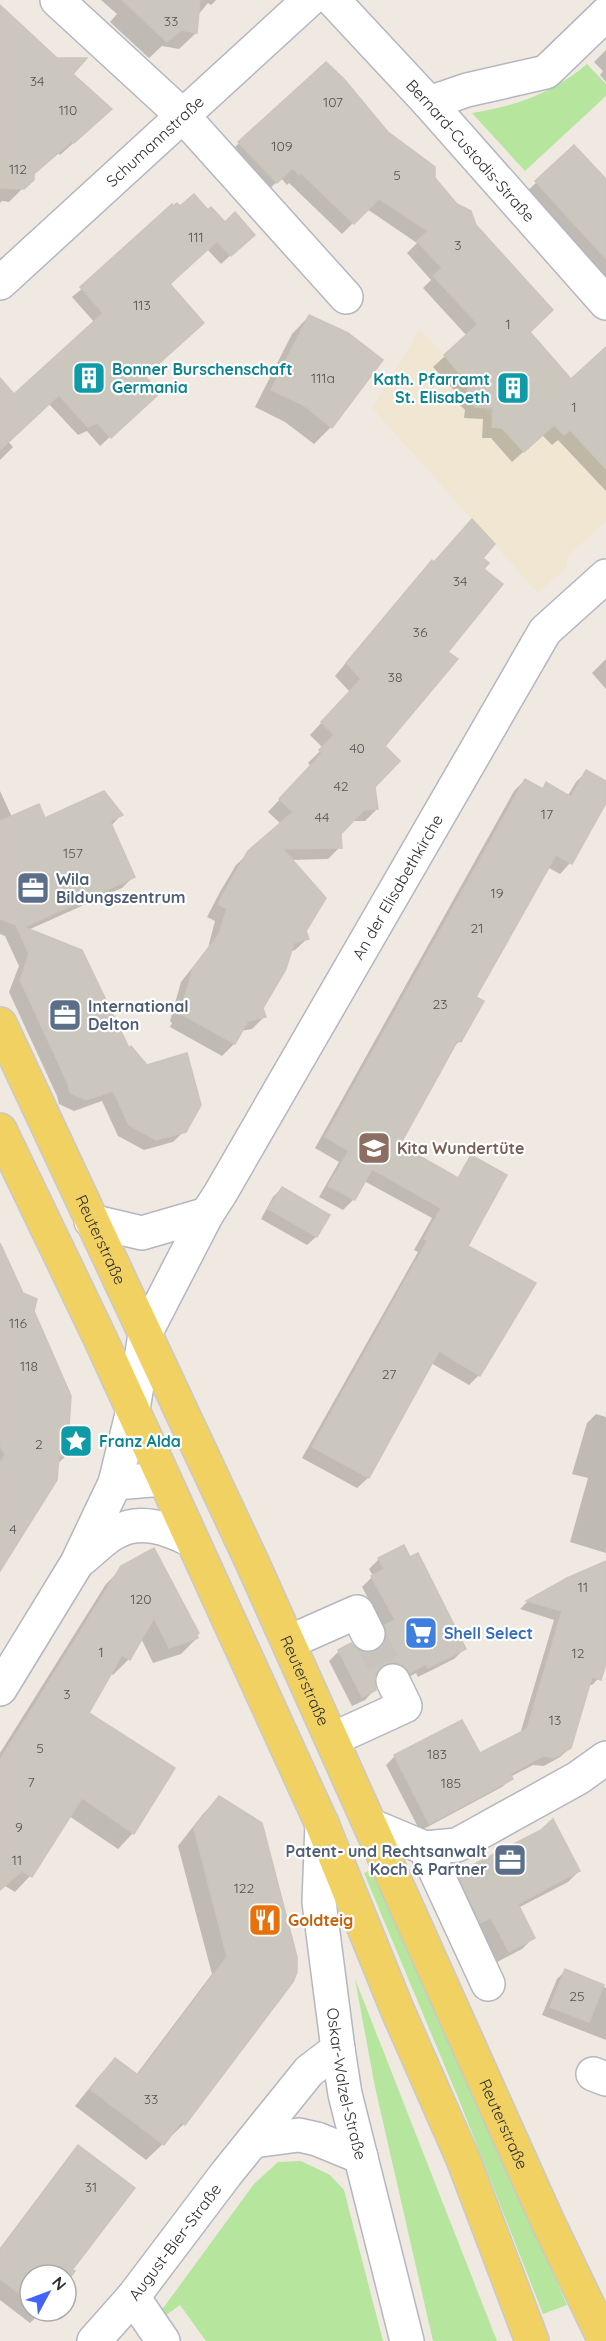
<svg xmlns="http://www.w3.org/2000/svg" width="606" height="2341" viewBox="0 0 606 2341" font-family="Quicksand,sans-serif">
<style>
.education{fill:#f0e6d1}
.grass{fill:#b6e59e}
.shadow{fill:#0003}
.building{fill:#cbc7bf;stroke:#cbc5ba;stroke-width:1.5}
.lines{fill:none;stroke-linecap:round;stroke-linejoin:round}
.minor-tunnel{stroke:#c8c4bd;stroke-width:33;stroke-dasharray:33 16;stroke-linecap:butt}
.minor-casing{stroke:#b4b7c1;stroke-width:36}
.major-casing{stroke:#c9c9c9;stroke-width:36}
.minor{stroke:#fff;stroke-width:33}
.major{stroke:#f2d163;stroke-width:33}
.labels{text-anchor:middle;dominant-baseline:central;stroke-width:4.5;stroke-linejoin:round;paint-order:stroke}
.number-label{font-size:14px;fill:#555452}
.street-label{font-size:16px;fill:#2e2e2e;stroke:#fff}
.culture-label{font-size:16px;font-weight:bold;fill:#0d838f;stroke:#fff;text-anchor:start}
.service-label{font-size:16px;font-weight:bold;fill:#4e5e75;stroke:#fff;text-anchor:start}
.education-label{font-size:16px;font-weight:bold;fill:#785e54;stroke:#fff;text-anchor:start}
.shop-label{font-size:16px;font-weight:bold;fill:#366cbe;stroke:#fff;text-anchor:start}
.food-label{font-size:16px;font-weight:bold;fill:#c56008;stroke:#fff;text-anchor:start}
</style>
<rect width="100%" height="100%" fill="#efe9e1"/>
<path class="education" d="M 420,329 L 471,386 L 467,390 L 475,399 L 474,407 L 484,408 L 493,418 L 606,367 L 606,521 L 567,556 L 567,567 L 538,593 L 372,408 Z"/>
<g class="grass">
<path d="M 587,64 L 606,84 L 606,96 L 525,171 L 472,113 C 519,105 551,94 587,64 Z"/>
<path d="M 373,1869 L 567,2305 L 543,2314 L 459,2100 L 364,1873 Z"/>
<path d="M 355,1979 L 497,2341 L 433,2341 L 375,2087 Z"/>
<path d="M 301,2161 L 330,2175 L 344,2190 L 383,2341 L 206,2341 L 180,2305 L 161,2319 L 158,2315 L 254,2184 L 278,2162 Z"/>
</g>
<g class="shadow">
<path d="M 101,0 L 216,0 L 211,5 L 208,3 L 197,16 L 196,33 L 179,49 L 162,46 L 149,58 L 110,22 L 117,14 Z"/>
<path d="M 0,8 L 71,74 L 97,122 L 60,155 L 58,153 L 33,175 L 32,179 L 9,202 L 2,201 L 0,203 Z"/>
<path d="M 606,50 L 606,82 L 600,75 L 603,71 L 594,62 Z"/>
<path d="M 387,133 L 433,179 L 528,332 L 571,381 L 606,369 L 606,491 L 558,440 L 552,445 L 542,435 L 512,462 L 491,438 L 482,438 L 483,419 L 464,418 L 465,410 L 457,402 L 461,398 L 433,367 L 467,336 L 423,288 L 431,280 L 407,253 L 417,243 L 367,209 L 342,234 L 289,183 L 287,185 L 281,178 L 265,193 L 228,154 L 239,143 Z"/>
<path d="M 574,147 L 606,181 L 606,288 L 522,196 Z"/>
<path d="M 180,208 L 208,212 L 243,244 L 221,264 L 207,249 L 168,285 L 143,377 L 148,402 L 100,446 L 87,431 L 78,435 L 49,404 L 8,441 L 13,447 L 0,460 L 0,381 L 14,396 L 95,323 L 72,297 Z"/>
<path d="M 309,316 L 331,427 L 314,444 L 285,422 L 255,407 L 292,334 Z"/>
<path d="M 481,558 L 482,569 L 446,652 L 383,746 L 373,787 L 377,809 L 365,821 L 351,821 L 339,833 L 340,847 L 328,859 L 291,860 L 308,938 L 295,950 L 290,952 L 261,1007 L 264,1017 L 252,1029 L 241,1031 L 234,1044 L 222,1056 L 170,1027 L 172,1023 L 170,1021 L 181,982 L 208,948 L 215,921 L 207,917 L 220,892 L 236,865 L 281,824 L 268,812 L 311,766 L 308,763 L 323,748 L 310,735 L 350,692 L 335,676 L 420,574 Z"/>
<path d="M 606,659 L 606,689 L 592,673 Z"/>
<path d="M 586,772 L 606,782 L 606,800 L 570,863 L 560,874 L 547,867 L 474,997 L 460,1041 L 452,1048 L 398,1146 L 480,1220 L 466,1246 L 479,1375 L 469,1385 L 431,1363 L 368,1478 L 357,1488 L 302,1458 L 418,1252 L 414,1250 L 432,1218 L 364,1181 L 353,1200 L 343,1210 L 319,1197 L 339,1162 L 315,1148 L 514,791 L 525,780 L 541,790 L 547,784 L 567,797 L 576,782 Z"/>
<path d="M 0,791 L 12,817 L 45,820 L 121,815 L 111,826 L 133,877 L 122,888 L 28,930 L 128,1050 L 184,1131 L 173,1142 L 144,1150 L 118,1136 L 102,1101 L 74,1111 L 59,1104 L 57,1096 L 9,992 L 19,966 L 5,936 L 0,934 Z"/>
<path d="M 282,1188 L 328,1215 L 316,1237 L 307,1245 L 261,1219 L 273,1197 Z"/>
<path d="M 0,1246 L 32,1311 L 66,1456 L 56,1465 L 0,1562 Z"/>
<path d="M 596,1414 L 606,1417 L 606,1553 L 570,1542 L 588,1478 L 572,1474 L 587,1423 Z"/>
<path d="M 379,1559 L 464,1649 L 454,1659 L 418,1677 L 416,1673 L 399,1682 L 383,1672 L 375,1673 L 373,1679 L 375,1689 L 365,1700 L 352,1706 L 329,1661 L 339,1651 L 357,1651 L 367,1654 L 375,1653 L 377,1647 L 375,1637 L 384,1628 L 362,1587 L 373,1576 L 369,1569 Z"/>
<path d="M 606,1563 L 606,1658 L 601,1676 L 592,1685 L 588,1685 L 570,1748 L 560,1757 L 544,1766 L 533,1765 L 510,1777 L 511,1779 L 502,1787 L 420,1831 L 386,1765 L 395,1756 L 462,1722 L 480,1755 L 520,1734 L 554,1620 L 520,1609 L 527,1602 L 568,1579 Z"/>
<path d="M 122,1568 L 197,1638 L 181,1654 L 153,1663 L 141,1638 L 129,1659 L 113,1675 L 110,1673 L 86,1713 L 133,1833 L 118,1849 L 69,1816 L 30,1876 L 15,1892 L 0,1883 L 0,1753 L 106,1584 Z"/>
<path d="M 219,1797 L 297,1965 L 184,2124 L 146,2160 L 75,2106 L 99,2076 L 115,2060 L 136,2075 L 212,1974 L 178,1846 L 203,1814 Z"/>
<path d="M 465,1870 L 579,1871 L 568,1882 L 518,1908 L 533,1938 L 522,1949 L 497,1962 L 480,1927 L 446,1883 L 457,1872 Z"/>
<path d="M 565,1971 L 606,1988 L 606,2040 L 542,2015 L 557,1979 Z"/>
<path d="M 78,2147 L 70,2270 L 66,2280 L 66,2275 L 30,2275 L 30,2311 L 42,2311 L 30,2323 L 0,2300 L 0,2248 L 67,2159 Z"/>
</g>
<g class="building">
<path d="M 122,0 L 200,0 L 197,33 L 181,30 L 167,42 Z"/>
<path d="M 0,5 L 57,58 L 87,58 L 73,74 L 112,109 L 74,143 L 72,141 L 34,174 L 34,180 L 24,189 L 0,188 Z"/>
<path d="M 326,62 L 344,79 L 388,132 L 435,167 L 435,178 L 457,204 L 471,211 L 476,225 L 553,310 L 530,332 L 571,379 L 606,347 L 606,469 L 570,430 L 564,435 L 554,425 L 524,452 L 502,428 L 492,427 L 493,408 L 474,407 L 475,399 L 467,390 L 471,386 L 444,355 L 478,324 L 433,276 L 442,268 L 417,241 L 428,231 L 379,199 L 354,224 L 301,173 L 299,175 L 293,168 L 277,183 L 238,142 Z"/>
<path d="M 574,145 L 606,179 L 606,259 L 535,181 Z"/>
<path d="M 194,194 L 208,210 L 211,207 L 225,222 L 235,212 L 255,235 L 231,256 L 217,241 L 170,284 L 204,323 L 145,376 L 160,393 L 111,438 L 97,423 L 88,427 L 59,395 L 0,450 L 0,378 L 14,394 L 103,313 L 80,287 L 172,204 L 173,206 L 177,203 L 180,206 Z"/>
<path d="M 309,315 L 348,333 L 383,360 L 332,428 L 303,405 L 271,390 Z"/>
<path d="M 472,519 L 495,544 L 483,558 L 489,563 L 484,569 L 503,584 L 448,652 L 458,659 L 385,746 L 400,761 L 375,787 L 378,809 L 364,810 L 341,834 L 342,848 L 283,849 L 326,898 L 306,931 L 309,939 L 294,943 L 286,969 L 263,1008 L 266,1017 L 248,1021 L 235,1044 L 181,1014 L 183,1010 L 181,1009 L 193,968 L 219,934 L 227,909 L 218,904 L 223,894 L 248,851 L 293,812 L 279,799 L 322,753 L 319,750 L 334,735 L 321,722 L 361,679 L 346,663 L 432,560 L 434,562 Z"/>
<path d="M 586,770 L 606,781 L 606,803 L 572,864 L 556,855 L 476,997 L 484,1001 L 461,1042 L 458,1040 L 400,1145 L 458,1178 L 471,1155 L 507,1175 L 468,1246 L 536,1283 L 480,1376 L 439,1351 L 369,1478 L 312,1447 L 427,1241 L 424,1239 L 441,1208 L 372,1169 L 355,1200 L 328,1186 L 349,1151 L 325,1137 L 525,779 L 543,789 L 546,782 L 571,797 Z"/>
<path d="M 104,791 L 123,815 L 110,821 L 135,877 L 24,927 L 82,950 L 129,1048 L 131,1046 L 147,1065 L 187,1053 L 201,1105 L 186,1132 L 156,1140 L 129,1125 L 113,1091 L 86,1100 L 70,1093 L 68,1084 L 20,980 L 29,954 L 16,925 L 0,919 L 0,821 L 39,804 L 45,818 Z"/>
<path d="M 282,1187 L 330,1215 L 317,1237 L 268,1209 Z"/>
<path d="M 0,1243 L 23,1293 L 37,1299 L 34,1311 L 71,1396 L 67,1456 L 59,1456 L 57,1480 L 0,1571 L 0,1463 L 5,1455 L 0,1445 Z"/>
<path d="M 404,1545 L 410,1557 L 418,1553 L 466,1649 L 428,1668 L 426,1664 L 410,1673 L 403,1665 L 394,1662 L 385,1664 L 378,1670 L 374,1679 L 376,1690 L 362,1697 L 338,1650 L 351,1643 L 358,1650 L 367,1653 L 377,1650 L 384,1644 L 387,1635 L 385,1625 L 395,1620 L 371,1576 L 384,1569 L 378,1558 Z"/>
<path d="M 154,1548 L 199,1633 L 197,1635 L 198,1638 L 169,1648 L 154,1618 L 130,1660 L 122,1655 L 89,1713 L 175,1768 L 134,1834 L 82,1798 L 32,1877 L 22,1871 L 0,1890 L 0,1760 L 121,1566 Z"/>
<path d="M 606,1561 L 606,1663 L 601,1680 L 592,1677 L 571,1748 L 554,1758 L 543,1756 L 510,1774 L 513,1779 L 429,1824 L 394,1755 L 462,1720 L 480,1753 L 527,1729 L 562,1611 L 526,1601 L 567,1578 Z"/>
<path d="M 219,1796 L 262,1823 L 297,1957 L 297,1972 L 293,1982 L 185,2125 L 181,2122 L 164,2145 L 90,2089 L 115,2058 L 138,2075 L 227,1957 L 194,1828 Z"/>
<path d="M 553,1819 L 580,1871 L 518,1904 L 535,1938 L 509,1952 L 491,1918 L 480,1923 L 456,1870 L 465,1869 L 541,1830 Z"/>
<path d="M 565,1969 L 604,1985 L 589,2022 L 550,2007 Z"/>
<path d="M 78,2145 L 135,2188 L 72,2270 L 75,2271 L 66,2283 L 66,2275 L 30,2275 L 30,2302 L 0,2279 L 0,2250 Z"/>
</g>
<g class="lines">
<path class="minor-tunnel" d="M 368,1634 L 393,1681"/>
<g class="minor-casing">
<g id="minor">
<path d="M 57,0 L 183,116 L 346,297"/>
<path id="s1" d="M 333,0 L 429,103 L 606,303"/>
<path d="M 429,103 L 467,90 L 546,72 L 606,14"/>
<path id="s2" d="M 0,283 L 309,0"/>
<path d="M 91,1221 L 142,1233 L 207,1214"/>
<path d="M 115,1483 L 164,1479"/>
<path d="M 83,1558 C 93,1550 104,1538 116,1532 C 141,1518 168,1529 191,1540"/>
<path d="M 289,1642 L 357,1612 L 368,1634"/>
<path id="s3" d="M 0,1689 L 77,1563 L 115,1483 L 133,1410 L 145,1334 L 207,1214 L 220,1194 L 545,631 L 606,576"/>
<path d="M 333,1739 L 405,1706 L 393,1681"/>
<path id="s4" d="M 322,1824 L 319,1902 L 338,2049 L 345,2094 L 407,2341"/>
<path d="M 370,1825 L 425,1848 L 457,1845 L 578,1778 L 606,1758"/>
<path d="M 425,1848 L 488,1984"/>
<path d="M 593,2074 L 606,2079"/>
<path d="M 253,2141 L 299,2135 L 317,2139 L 361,2157"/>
<path d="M 133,2297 L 163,2341"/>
<path id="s5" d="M 94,2341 L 133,2297 L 226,2174 L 309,2071 L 338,2049"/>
</g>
</g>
<g class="major-casing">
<g id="major">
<path id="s6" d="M 0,1024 L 252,1562 L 547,2220 L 605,2341"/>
<path d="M 0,1130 L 100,1338 L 322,1824 L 397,2009 L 463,2159 L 532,2341"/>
</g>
</g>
<use href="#minor" class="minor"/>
<use href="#major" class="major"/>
</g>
<defs>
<g id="building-square" transform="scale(1.725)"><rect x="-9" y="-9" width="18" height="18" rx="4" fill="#0f9aa8" stroke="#fff"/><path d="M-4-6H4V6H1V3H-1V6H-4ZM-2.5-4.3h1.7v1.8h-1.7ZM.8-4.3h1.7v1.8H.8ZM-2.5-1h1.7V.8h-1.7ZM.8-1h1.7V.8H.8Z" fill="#fff"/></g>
<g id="office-square" transform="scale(1.725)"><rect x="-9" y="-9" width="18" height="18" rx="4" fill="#5c6f8a" stroke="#fff"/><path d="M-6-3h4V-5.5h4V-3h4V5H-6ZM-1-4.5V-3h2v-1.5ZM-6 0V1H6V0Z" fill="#fff"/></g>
<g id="school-square" transform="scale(1.725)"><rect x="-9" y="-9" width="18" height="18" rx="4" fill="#8d6e63" stroke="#fff"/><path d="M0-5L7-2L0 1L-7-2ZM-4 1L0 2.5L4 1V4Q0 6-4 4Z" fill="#fff"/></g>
<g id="sight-square" transform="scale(1.725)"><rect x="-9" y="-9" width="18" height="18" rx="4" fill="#0f9aa8" stroke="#fff"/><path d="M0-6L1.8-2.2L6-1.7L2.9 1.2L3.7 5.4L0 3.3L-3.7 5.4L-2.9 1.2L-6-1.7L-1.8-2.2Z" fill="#fff"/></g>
<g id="supermarket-square" transform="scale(1.725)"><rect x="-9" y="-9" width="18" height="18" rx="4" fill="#3f7fe0" stroke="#fff"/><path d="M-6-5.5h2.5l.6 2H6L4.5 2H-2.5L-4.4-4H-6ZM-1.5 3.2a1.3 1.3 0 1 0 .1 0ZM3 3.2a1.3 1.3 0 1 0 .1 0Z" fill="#fff"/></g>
<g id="restaurant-square" transform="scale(1.725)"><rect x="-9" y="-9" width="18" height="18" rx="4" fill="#e8710a" stroke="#fff"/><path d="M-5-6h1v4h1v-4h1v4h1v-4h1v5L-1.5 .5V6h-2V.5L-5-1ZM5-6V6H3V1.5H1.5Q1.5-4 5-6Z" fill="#fff"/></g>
</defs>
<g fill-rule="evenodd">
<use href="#building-square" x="89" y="378"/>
<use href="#building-square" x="513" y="388"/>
<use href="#office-square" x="33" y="888"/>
<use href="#office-square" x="65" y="1015"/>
<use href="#school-square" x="374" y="1148"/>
<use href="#sight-square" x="76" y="1441"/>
<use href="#supermarket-square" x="421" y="1633"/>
<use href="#office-square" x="510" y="1860"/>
<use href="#restaurant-square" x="265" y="1920"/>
</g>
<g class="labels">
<g class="number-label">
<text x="171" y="21">33</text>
<text x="37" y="81">34</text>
<text x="333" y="102">107</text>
<text x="68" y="110">110</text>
<text x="282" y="146">109</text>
<text x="18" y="169">112</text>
<text x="397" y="175">5</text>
<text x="196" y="237">111</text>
<text x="458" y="245">3</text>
<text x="142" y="305">113</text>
<text x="508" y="324">1</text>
<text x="323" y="378">111a</text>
<text x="574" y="407">1</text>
<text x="460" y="581">34</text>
<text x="420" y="632">36</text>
<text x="395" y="677">38</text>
<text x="357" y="748">40</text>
<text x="341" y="786">42</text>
<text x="547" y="814">17</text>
<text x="322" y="817">44</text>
<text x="73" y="853">157</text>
<text x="497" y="893">19</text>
<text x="477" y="928">21</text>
<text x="440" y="1004">23</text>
<text x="18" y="1323">116</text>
<text x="29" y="1366">118</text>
<text x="389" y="1374">27</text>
<text x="39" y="1444">2</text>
<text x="13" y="1529">4</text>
<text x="583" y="1587">11</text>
<text x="141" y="1599">120</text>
<text x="101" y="1652">1</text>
<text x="578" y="1653">12</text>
<text x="67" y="1694">3</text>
<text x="555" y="1720">13</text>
<text x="40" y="1748">5</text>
<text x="437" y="1754">183</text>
<text x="31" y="1782">7</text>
<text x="451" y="1783">185</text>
<text x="19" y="1827">9</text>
<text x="17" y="1860">11</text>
<text x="244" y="1888">122</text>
<text x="577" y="1996">25</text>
<text x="151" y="2099">33</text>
<text x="91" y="2187">31</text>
</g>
<g class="street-label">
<text stroke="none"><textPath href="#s2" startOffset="210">Schumannstraße</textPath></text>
<text stroke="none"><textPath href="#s1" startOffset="204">Bernard-Custodis-Straße</textPath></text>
<text stroke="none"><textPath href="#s3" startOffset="902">An der Elisabethkirche</textPath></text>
<text stroke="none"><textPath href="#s6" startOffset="238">Reuterstraße</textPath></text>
<text stroke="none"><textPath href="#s6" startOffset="724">Reuterstraße</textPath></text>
<text stroke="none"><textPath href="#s4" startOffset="262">Oskar-Walzel-Straße</textPath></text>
<text stroke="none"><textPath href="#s6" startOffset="1210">Reuterstraße</textPath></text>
<text stroke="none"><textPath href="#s5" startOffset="128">August-Bier-Straße</textPath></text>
</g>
<g class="culture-label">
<text x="112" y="369">Bonner Burschenschaft<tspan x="112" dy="18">Germania</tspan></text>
<text x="490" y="379" text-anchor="end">Kath. Pfarramt<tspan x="490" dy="18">St. Elisabeth</tspan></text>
<text x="99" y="1441">Franz Alda</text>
</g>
<g class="service-label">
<text x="56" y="879">Wila<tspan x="56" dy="18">Bildungszentrum</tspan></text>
<text x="88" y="1006">International<tspan x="88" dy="18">Delton</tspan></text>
<text x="487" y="1851" text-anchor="end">Patent- und Rechtsanwalt<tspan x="487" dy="18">Koch &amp; Partner</tspan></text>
</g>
<g class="education-label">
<text x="397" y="1148">Kita Wundertüte</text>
</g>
<g class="shop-label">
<text x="444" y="1633">Shell Select</text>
</g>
<g class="food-label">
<text x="288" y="1920">Goldteig</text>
</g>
</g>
<g transform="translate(48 2293) rotate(49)"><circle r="28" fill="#ffffff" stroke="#ababab" stroke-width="1.5"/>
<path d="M0-4.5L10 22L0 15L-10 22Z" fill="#4264fb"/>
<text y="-9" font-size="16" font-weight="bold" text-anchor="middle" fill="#2e2e2e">N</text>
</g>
</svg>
